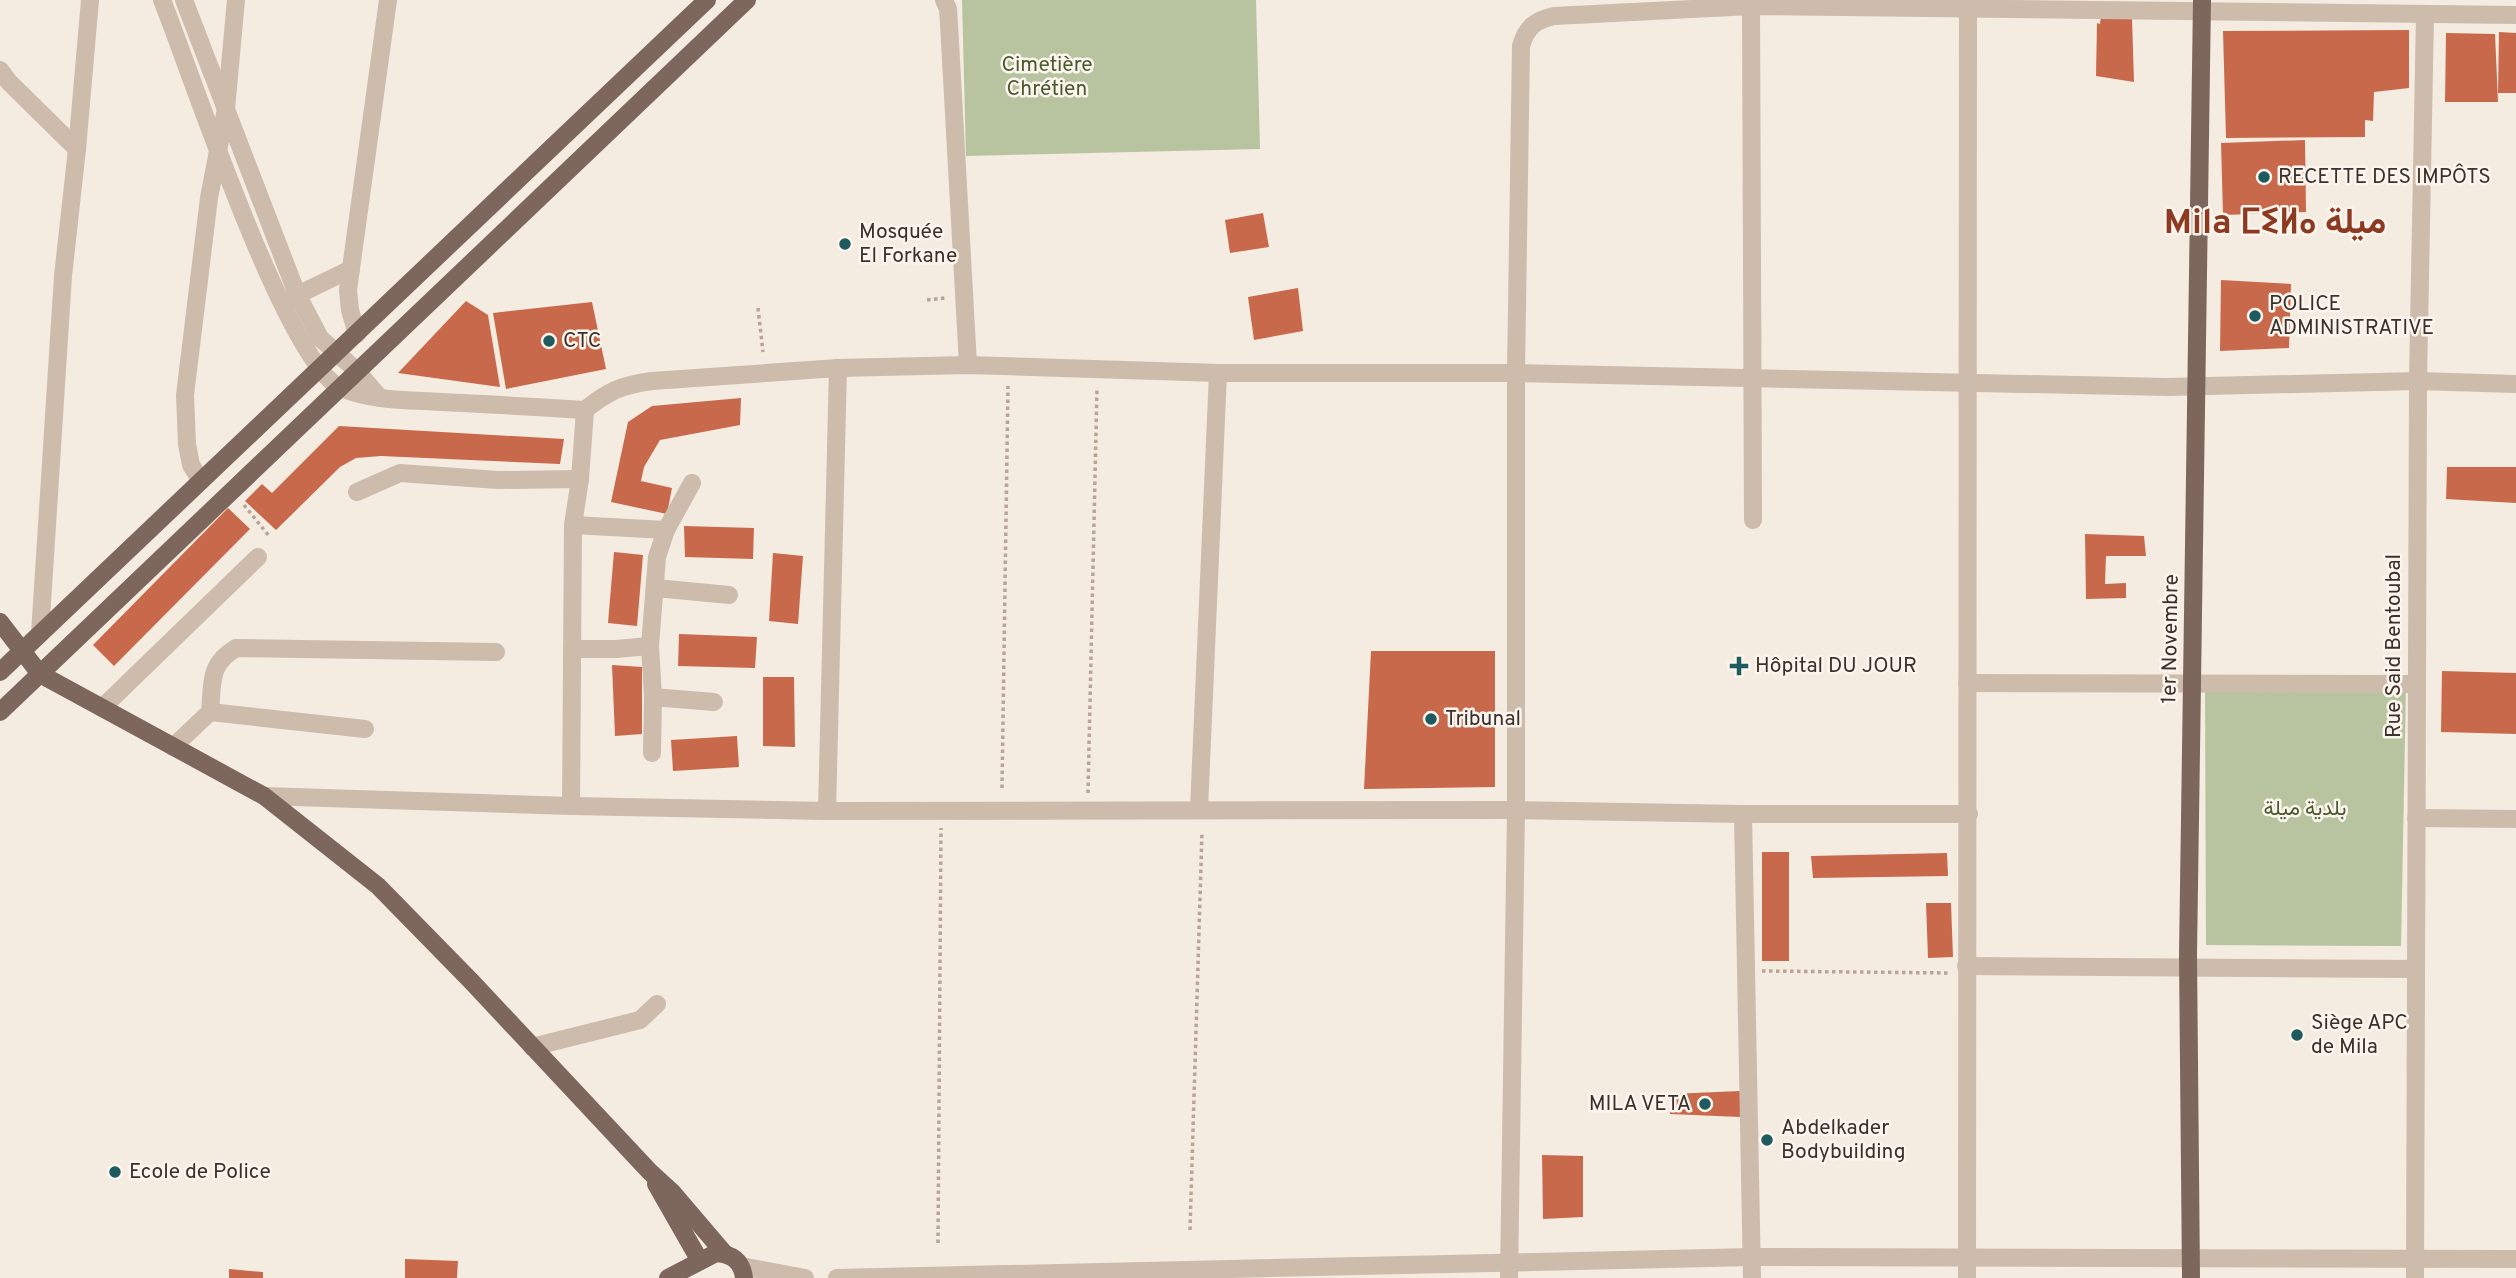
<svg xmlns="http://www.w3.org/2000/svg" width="2516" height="1278" viewBox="0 0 2516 1278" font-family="Overpass,Vazirmatn,'Noto Sans Tifinagh',sans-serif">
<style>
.green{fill:#b8c4a0}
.building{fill:#c8694b}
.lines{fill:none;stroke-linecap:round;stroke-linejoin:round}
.path{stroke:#b9a596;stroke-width:3.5;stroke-dasharray:3.5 3.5;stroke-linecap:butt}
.minor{stroke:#cdbbac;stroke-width:18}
.major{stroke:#7d675c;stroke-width:18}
.poi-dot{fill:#1f5a5e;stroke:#fbf5ee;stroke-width:2.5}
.labels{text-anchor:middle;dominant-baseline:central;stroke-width:5;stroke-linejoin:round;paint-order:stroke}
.park-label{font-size:21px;fill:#4a5a2e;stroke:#fbf5ee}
.poi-label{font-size:21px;fill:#3b302b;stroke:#fbf5ee;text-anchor:start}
.street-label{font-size:21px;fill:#3b302b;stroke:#fbf5ee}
.town-label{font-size:35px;font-weight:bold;fill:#8c3b22;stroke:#fbf5ee}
</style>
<rect width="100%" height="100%" fill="#f4ebe1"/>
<g class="green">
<path d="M 962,0 L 1256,0 L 1260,149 L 966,156 Z"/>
<path d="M 2205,683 L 2406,685 L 2401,946 L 2206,945 Z"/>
</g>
<g class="building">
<path d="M 2101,16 L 2132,18 L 2134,82 L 2096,76 L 2097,23 L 2100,24 Z"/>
<path d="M 2409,30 L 2409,88 L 2374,92 L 2373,121 L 2365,120 L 2365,137 L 2226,138 L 2223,31 Z"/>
<path d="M 2499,32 L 2516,33 L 2516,93 L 2498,93 Z"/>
<path d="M 2446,33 L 2495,34 L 2498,102 L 2445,102 Z"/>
<path d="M 2305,140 L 2306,212 L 2223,215 L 2221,143 Z"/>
<path d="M 1263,213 L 1269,247 L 1230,253 L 1225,220 Z"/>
<path d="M 2221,280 L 2291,284 L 2289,348 L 2220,351 Z"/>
<path d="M 1298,288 L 1303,331 L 1254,340 L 1248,297 Z"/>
<path d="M 466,301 L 488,315 L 500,387 L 398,373 Z"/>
<path d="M 592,302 L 606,369 L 506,389 L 493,313 Z"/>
<path d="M 741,398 L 740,425 L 660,440 L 644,467 L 641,481 L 672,488 L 667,514 L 611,502 L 628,422 L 652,406 Z"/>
<path d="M 339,426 L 564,439 L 560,464 L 381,456 L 356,458 L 340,467 L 276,530 L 245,501 L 262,484 L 272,493 Z"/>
<path d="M 2447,467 L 2516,467 L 2516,503 L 2446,499 Z"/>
<path d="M 228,508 L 250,529 L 114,666 L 93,645 Z"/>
<path d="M 684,526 L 754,528 L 753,559 L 685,557 Z"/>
<path d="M 2085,534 L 2144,536 L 2146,556 L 2106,556 L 2105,584 L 2126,583 L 2126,598 L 2086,599 Z"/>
<path d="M 614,552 L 643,555 L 637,626 L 608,623 Z"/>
<path d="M 773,553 L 803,556 L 798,624 L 769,621 Z"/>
<path d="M 679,634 L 757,637 L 755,668 L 678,666 Z"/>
<path d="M 1371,651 L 1495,651 L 1495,787 L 1364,789 Z"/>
<path d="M 612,665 L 642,667 L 642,734 L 615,736 Z"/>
<path d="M 2442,671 L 2516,673 L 2516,734 L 2441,732 Z"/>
<path d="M 763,677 L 794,677 L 795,747 L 763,746 Z"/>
<path d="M 737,736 L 739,767 L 673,771 L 671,740 Z"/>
<rect x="1762" y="852" width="27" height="109"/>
<path d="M 1947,853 L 1948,876 L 1813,878 L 1811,856 Z"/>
<path d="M 1926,903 L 1951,903 L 1953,957 L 1928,958 Z"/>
<path d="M 1740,1091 L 1740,1117 L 1670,1114 L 1671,1094 Z"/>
<path d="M 1542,1155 L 1583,1156 L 1583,1217 L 1543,1219 Z"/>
<path d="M 405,1259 L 458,1261 L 457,1278 L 405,1278 Z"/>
<path d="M 229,1269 L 263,1272 L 263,1278 L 229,1278 Z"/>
</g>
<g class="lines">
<g class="path">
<path d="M 927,300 L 945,298"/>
<path d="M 758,308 L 763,352"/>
<path d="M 244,505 L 269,536"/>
<path d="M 1002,788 L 1008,386"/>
<path d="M 1088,793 L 1097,387"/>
<path d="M 1762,971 L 1951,973"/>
<path d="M 1190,1230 L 1202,832"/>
<path d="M 938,1243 L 941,828"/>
</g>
<g class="minor">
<path d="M 162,0 C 189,67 287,365 341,388 C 372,401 409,400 441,402 C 489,404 537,407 585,410 C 608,391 622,385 652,381 L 838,368 L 968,365 L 1218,373 L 1516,373 L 2167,387 L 2418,381 L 2516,384"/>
<path d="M 184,0 L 297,294 L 320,338 L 357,371 L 380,398"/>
<path d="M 944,0 L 948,9 L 949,24 L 968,365"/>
<path d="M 1751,6 L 1753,520"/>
<path d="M 0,70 L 9,82 L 77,149 L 63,276 L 40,634"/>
<path d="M 77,149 L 90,0"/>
<path d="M 287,300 L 351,269"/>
<path d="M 357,334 L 350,310 L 348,290 L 388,0"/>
<path d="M 201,481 L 191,465 L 187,444 L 185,395 L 209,198 L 226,109 L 236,0"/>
<path d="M 357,492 L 400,473 L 498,480 L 580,479"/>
<path d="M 573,525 L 666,530 L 692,483"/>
<path d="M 656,588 L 729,595"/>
<path d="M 572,649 L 616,649 L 650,646"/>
<path d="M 1967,683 L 2416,684"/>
<path d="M 653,697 L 714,702"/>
<path d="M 102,708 L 258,557"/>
<path d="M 210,712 L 365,729"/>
<path d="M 173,747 L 210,712 C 213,682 208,665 236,648 L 496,652"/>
<path d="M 652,753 L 653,697 L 650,646 L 657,557 L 666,530"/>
<path d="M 264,796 L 571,806 L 827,811 L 1516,810 L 1743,814 L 1969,814"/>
<path d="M 571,806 L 573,525 L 580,479 L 585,410"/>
<path d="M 1199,809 L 1218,373"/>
<path d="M 827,811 L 838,368"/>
<path d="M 1743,814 L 1752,1278"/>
<path d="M 2416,818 L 2516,819"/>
<path d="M 1966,966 L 2416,969"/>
<path d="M 532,1047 L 640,1020 L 657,1004"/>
<path d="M 741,1266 L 805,1278"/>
<path d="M 837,1278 L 1752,1257 L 2516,1259"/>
<path d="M 1509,1278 L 1516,810 L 1516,373 L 1521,46 C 1526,28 1535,20 1554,16 L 1751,6 L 2516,15"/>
<path d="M 1967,1278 L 1968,8"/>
<path d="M 2415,1278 L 2418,381 L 2425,15"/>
</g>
<g class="major">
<path d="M 0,622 L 40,674 L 264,796 L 378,886 L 472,982 L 650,1172 L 673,1193 L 725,1254"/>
<path d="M 0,672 L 707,0"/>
<path d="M 0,712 L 747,0"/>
<path d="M 656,1184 L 700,1261"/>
<path d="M 668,1278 L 716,1253 C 732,1254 742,1261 744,1278"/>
<path d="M 2191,1278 L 2188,955 L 2202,0"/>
</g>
</g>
<g class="poi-dot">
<circle cx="2264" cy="177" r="7"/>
<circle cx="845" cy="244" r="7"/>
<circle cx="2255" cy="316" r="7"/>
<circle cx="549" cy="341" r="7"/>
<path d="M1735.5 655.5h7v7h7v7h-7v7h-7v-7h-7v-7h7z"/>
<circle cx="1431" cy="719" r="7"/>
<circle cx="2297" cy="1035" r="7"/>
<circle cx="1705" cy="1104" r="7"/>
<circle cx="1767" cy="1140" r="7"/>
<circle cx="115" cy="1172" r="7"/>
</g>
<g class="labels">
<g class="park-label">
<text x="1047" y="65">Cimetière<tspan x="1047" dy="24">Chrétien</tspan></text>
<text x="2305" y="809">بلدية ميلة</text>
</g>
<g class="poi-label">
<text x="2278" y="177">RECETTE DES IMPÔTS</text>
<text x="859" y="232">Mosquée<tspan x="859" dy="24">El Forkane</tspan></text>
<text x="2269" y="304">POLICE<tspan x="2269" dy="24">ADMINISTRATIVE</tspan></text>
<text x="563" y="341">CTC</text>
<text x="1755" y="666">Hôpital DU JOUR</text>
<text x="1445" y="719">Tribunal</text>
<text x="2311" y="1023">Siège APC<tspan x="2311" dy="24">de Mila</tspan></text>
<text x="1691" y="1104" text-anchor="end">MILA VETA</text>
<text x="1781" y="1128">Abdelkader<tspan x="1781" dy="24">Bodybuilding</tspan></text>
<text x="129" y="1172">Ecole de Police</text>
</g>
<g class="street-label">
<text transform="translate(2171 639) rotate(-89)">1er Novembre</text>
<text transform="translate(2394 646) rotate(-90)">Rue Said Bentoubal</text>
</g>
<g class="town-label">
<text x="2275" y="224">Mila ⵎⵉⵍⴰ ميلة</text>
</g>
</g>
</svg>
